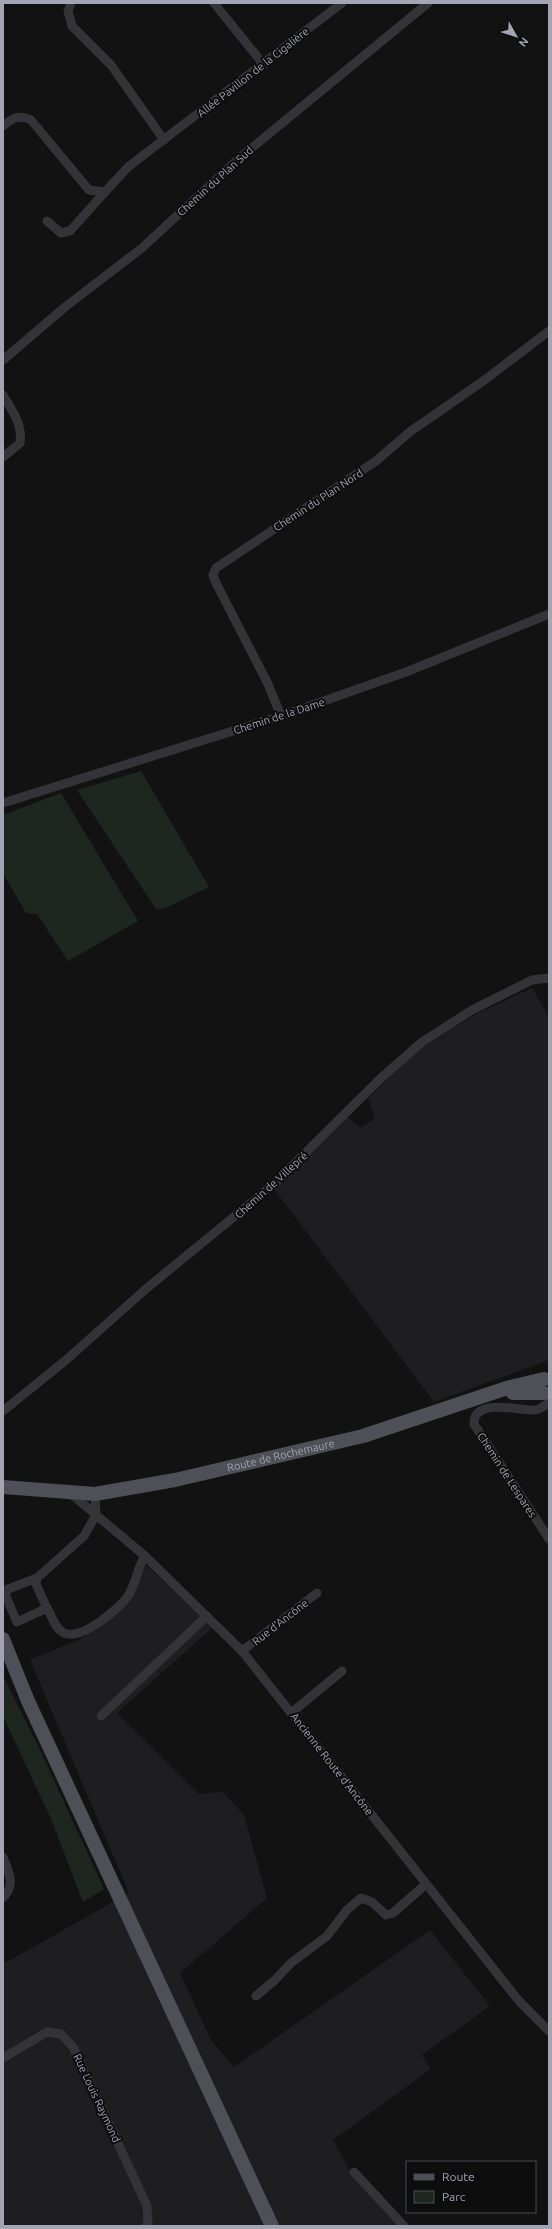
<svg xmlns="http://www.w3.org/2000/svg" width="552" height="2229" viewBox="0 0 552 2229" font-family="Ubuntu,sans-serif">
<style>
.built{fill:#1e1e20}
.green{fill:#1e2620}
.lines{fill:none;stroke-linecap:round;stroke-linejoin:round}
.street{stroke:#333338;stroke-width:9}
.primary{stroke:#4f4f57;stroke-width:14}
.labels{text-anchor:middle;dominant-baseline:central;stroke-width:4;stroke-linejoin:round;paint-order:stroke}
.street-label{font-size:11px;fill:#a3a5b4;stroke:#0d0d0e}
</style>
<rect width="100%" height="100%" fill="#121213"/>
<g class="built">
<path d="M 532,988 L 549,1017 L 549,1360 L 434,1402 L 274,1189 L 348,1117 L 360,1128 L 375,1118 L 368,1099 L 394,1072 L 427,1044 L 478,1013 Z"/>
<path d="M 146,1565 L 213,1627 L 117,1713 L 199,1794 L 223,1792 L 244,1815 L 267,1898 L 180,1973 L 211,2040 L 234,2067 L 430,1930 L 490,2006 L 422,2055 L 431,2069 L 333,2140 L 353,2176 L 403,2226 L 3,2226 L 3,1964 L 129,1893 L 30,1660 L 81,1639 L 127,1603 Z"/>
</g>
<g class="green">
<path d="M 141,771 L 209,887 L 166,908 L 156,909 L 77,790 Z"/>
<path d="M 61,793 L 138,921 L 68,961 L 37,914 L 26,913 L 3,873 L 3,815 Z"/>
<path d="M 3,1676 L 41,1752 L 104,1889 L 83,1902 L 51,1819 L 3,1716 Z"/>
</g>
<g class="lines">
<g class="street">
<path d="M 71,3 L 68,11 L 72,26 L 111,65 L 164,140"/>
<path d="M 214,3 L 264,65"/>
<path d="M 3,126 C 13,118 18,114 31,120 L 89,190 L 105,192 L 128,167 L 342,3"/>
<path d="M 47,221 L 61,233 L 70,231 L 105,192"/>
<path d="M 3,360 L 65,307 L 142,248 L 236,161 L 428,3"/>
<path d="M 3,395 C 12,410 23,425 20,443 L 3,457"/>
<path d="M 281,716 L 268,684 L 216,583 L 213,575 L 216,568 L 376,461 L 411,431 L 486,379 L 549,331"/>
<path d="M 3,803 L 281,716 L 406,672 L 549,614"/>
<path d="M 549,1402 C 545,1406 540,1409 535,1410 C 523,1412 473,1396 474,1424 L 549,1539"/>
<path d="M 3,1411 L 66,1360 L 147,1288 L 274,1184 L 380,1079 L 422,1042 L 472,1010 L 532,980 L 549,978"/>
<path d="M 70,1493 L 145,1556 L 242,1651 L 519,2001 L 549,2031"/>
<path d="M 37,1578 L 36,1584 L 47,1608 L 17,1622 L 5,1594 L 8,1589 L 37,1578 L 84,1536 L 96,1515 L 95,1494"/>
<path d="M 47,1608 C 52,1616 55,1629 64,1633 C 81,1641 119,1609 128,1596 C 136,1584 137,1568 145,1556"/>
<path d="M 242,1651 L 317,1593"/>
<path d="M 291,1713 L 342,1671"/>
<path d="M 101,1716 L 207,1616"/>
<path d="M 3,1857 C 9,1873 16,1884 3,1898"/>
<path d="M 256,1996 L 275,1980 L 291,1963 L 327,1936 L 347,1910 L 361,1898 L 372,1902 L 386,1915 L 393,1913 L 425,1885"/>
<path d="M 3,2058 L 47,2032 L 61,2034 L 73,2047 L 147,2206 L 148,2224 L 146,2226"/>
<path d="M 354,2172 L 404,2226"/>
</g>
<g class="primary">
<path d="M 513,1393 L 544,1393"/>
<path id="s1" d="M 3,1487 L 95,1494 L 175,1480 L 363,1436 L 510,1387 L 544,1379"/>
<path d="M 3,1639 L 28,1701 L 272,2226"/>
</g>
</g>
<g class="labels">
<g class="street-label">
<text transform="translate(253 72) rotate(-38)">Allée Pavillon de la Cigalière</text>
<text transform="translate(215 181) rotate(-42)">Chemin du Plan Sud</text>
<text transform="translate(318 500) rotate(-33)">Chemin du Plan Nord</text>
<text transform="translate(279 716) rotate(-18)">Chemin de la Dame</text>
<text transform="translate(271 1185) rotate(-42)">Chemin de Villepré</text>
<text stroke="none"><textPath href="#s1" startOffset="282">Route de Rochemaure</textPath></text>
<text transform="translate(507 1475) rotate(57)">Chemin de Lespares</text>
<text transform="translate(280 1622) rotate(-38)">Rue d'Ancône</text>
<text transform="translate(332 1764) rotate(52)">Ancienne Route d'Ancône</text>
<text transform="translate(97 2098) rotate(65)">Rue Louis Raymond</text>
</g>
</g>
<rect width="552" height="2229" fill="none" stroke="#a3a5b4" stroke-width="8"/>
<rect x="406" y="2161" width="130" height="52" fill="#0d0d0e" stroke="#494a50"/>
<rect x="414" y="2174" width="20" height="6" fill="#4f4f57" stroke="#494a50"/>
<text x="442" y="2181" font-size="12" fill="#a3a5b4">Route</text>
<rect x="414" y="2191" width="20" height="12" fill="#1e2620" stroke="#494a50"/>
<text x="442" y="2201" font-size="12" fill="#a3a5b4">Parc</text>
<g transform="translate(516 36) rotate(129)" stroke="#0d0d0e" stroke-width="3" paint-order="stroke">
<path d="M0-3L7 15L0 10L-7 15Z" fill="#a3a5b4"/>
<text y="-6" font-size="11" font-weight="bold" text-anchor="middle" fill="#a3a5b4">N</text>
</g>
</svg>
